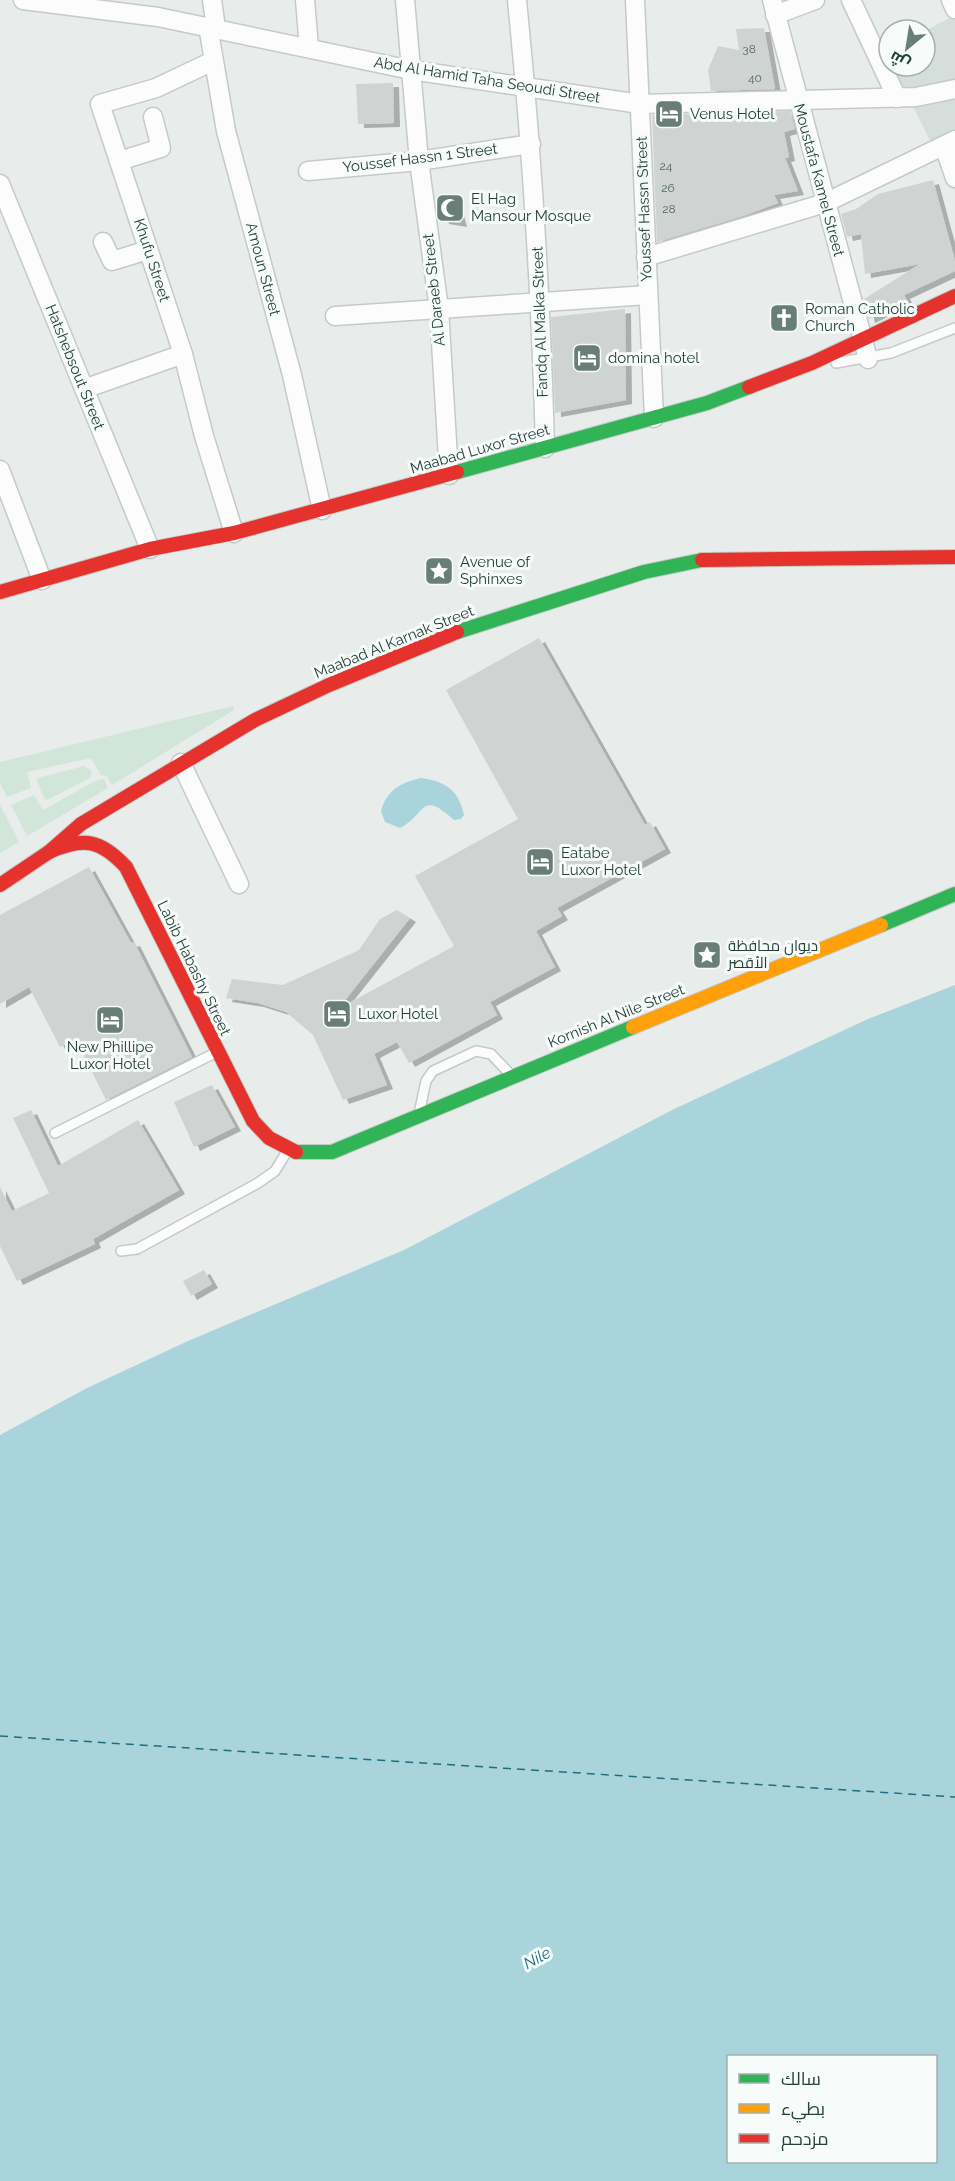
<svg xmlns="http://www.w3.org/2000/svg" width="955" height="2181" viewBox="0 0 955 2181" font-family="Raleway,Cairo,sans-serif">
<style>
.built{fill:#d6dedb}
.green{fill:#d1e6d8}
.water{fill:#a9d4db;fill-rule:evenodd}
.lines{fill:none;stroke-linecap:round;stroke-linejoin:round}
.ferry{stroke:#1c6f80;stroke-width:1.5;stroke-dasharray:8 6;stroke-linecap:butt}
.building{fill:#cfd4d2;filter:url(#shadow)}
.lane-casing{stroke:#c5cac8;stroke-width:12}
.street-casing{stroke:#c5cac8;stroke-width:21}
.fast-casing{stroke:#c3cbc8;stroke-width:16}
.slow-casing{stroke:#c3cbc8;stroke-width:16}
.jam-casing{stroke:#c3cbc8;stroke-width:16}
.lane{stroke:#fcfcfc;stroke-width:9}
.street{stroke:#fcfcfc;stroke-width:18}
.fast{stroke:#30b455;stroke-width:14}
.slow{stroke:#ff9f0a;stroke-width:14}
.jam{stroke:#e5322d;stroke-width:14}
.labels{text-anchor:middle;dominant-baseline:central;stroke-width:6;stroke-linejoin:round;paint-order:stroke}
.number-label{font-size:12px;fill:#506761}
.street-label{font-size:15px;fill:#24423a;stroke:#f7fbf9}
.poi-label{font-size:15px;fill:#24423a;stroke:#f7fbf9;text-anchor:start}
.water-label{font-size:16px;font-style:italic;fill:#1c6f80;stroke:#f7fbf9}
</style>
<defs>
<filter id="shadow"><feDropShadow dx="6" dy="4" stdDeviation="0" flood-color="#0004"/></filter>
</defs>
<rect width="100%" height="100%" fill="#e8edeb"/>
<path class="built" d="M 955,15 L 955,191 L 893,66 L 925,66 L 925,31 Z"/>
<g class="green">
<path d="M 233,706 L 234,710 L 112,785 L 107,776 L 101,775 L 91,758 L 27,772 L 31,788 L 7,797 L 0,783 L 0,762 Z"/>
<path d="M 84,766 L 92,771 L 90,778 L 47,800 L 44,798 L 37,781 L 38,778 Z"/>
<path d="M 104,779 L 108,788 L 27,836 L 11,805 L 34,795 L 43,810 L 97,780 Z"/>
<path d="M 0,805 L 19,842 L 0,853 Z"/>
</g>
<g class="water">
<path d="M 421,778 C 445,781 459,790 464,815 L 461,819 L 454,820 C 420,789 427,814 400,828 L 385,822 L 381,811 C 387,790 400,783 421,778 Z"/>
<path d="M 955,985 L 955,2181 L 0,2181 L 0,1435 L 87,1388 L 188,1341 L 404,1250 L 672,1110 L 868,1019 ZM 936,2056 L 936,2162 L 728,2162 L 728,2056 Z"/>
</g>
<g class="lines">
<path class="ferry" d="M 0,1736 L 955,1797"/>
</g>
<g class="building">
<path d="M 764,28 L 775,89 L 711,91 L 708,70 L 718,46 L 739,50 L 736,29 Z"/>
<path d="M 393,83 L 394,123 L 358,124 L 356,84 Z"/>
<path d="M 790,111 L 795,129 L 784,132 L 789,157 L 785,158 L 798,191 L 774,195 L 778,203 L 743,216 L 657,242 L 652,115 Z"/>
<path d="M 933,180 L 955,261 L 955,271 L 904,295 L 907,301 L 869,319 L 864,299 L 920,264 L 865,274 L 861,234 L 847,237 L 841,214 L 856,209 L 878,194 Z"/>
<path d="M 453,194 L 461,223 L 443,220 L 441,196 Z"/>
<path d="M 625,309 L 626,400 L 555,413 L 551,317 Z"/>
<path d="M 539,638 L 645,825 L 650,822 L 665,849 L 557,908 L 562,916 L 536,931 L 555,967 L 490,1002 L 497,1015 L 409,1063 L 397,1042 L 374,1054 L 387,1085 L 343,1100 L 313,1035 L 286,1012 L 258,1003 L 226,998 L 232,979 L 283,985 L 359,950 L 380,919 L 397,910 L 410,918 L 338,1009 L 454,946 L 415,876 L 518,819 L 446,690 Z"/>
<path d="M 89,867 L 131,943 L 134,942 L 192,1057 L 106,1100 L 76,1040 L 60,1047 L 29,987 L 0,1004 L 0,915 Z"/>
<path d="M 212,1085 L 235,1127 L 194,1147 L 174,1102 Z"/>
<path d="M 31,1110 L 58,1166 L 138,1120 L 179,1190 L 93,1239 L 95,1244 L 17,1281 L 0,1246 L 0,1187 L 12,1211 L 49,1193 L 13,1118 Z"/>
<path d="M 204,1270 L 212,1284 L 191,1296 L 183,1281 Z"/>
</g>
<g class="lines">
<g class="lane-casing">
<g id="lane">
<path d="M 836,363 L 891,353 L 955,328"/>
<path d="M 420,1109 L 426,1081 L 433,1071 L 476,1051 L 491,1054 L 510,1074"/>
<path d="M 55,1133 L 215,1053"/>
<path d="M 121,1251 L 137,1249 L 258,1183 L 275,1171 L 286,1153"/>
</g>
</g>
<g class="street-casing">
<g id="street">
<path d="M 23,0 L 158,17 L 411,70 L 640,104 L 916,97 L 955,89"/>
<path d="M 212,0 L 216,28"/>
<path d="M 305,0 L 309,48"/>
<path d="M 405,0 L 419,161 L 439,309 L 449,475"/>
<path d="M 517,0 C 532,149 541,298 545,448"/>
<path d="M 635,0 L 654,418"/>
<path d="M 772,0 L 868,359"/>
<path d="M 851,0 L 897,98"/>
<path d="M 951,0 L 955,9"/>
<path d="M 775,15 L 815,0"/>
<path d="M 208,26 L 226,131 L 292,375 L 322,510"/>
<path d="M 213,61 L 156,88 L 100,104 L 183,354 L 204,436 L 234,533"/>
<path d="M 944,146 L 955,178"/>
<path d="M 119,161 L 161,148 L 153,117"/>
<path d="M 308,171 L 419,161 L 531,144"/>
<path d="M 0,184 L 150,549"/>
<path d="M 103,242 L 112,261 L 148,250"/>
<path d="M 646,257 L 825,203 L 955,140"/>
<path d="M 335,316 L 648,295"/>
<path d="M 84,389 L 183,354"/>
<path d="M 0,470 L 42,580"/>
<path d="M 181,763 L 239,884"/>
</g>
</g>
<g class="fast-casing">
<g id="fast">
<path d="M 457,472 L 707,403 L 749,387"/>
<path d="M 457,632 L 644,572 L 702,560"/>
<path d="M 881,925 L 955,894"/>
<path d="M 296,1152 L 332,1152 L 633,1027"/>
</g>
</g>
<g class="slow-casing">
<path id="slow" d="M 633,1027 L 881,925"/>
</g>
<g class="jam-casing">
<g id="jam">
<path d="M 749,387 L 812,363 L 955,296"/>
<path d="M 702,560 L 955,557"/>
<path d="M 0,592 L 150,549 L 234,533 L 457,472"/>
<path d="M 49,852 C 83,837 100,839 126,867 L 253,1121 L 269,1138 L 296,1152"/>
<path d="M 0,885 L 49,852 L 81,824 L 255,720 L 329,685 L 457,632"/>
</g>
</g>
<use href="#lane" class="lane"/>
<use href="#street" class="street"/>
<use href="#fast" class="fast"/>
<use href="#slow" class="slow"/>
<use href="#jam" class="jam"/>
</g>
<defs>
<g id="hotel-square" transform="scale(1.5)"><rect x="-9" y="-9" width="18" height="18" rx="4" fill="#697e78" stroke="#f7fbf9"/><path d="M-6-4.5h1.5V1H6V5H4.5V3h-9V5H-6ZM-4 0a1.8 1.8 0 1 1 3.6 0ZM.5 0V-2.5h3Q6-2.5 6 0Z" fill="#fff"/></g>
<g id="mosque-square" transform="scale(1.5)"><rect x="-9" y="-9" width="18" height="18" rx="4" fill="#697e78" stroke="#f7fbf9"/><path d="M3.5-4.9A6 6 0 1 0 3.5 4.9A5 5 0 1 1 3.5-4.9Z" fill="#fff"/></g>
<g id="church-square" transform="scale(1.5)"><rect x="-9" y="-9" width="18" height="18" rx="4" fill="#697e78" stroke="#f7fbf9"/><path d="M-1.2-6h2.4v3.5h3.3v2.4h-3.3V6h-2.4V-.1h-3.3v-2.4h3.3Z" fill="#fff"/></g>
<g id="sight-square" transform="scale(1.5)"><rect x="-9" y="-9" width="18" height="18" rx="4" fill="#697e78" stroke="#f7fbf9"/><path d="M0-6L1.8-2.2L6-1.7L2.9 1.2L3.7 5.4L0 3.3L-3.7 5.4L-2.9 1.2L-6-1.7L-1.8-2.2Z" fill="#fff"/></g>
</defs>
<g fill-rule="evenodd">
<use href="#hotel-square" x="669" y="114"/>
<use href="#mosque-square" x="450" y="208"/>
<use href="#church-square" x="784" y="318"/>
<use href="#hotel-square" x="587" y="358"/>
<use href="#sight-square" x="439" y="571"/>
<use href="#hotel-square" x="540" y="862"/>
<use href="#sight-square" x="707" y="955"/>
<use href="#hotel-square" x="337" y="1014"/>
<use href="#hotel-square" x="110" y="1020"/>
</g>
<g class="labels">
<g class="number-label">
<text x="749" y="49">38</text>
<text x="755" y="78">40</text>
<text x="666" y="166">24</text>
<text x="668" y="188">26</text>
<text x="669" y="209">28</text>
</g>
<g class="street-label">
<text transform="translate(487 80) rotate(9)">Abd Al Hamid Taha Seoudi Street</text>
<text transform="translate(420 158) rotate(-7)">Youssef Hassn 1 Street</text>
<text transform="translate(819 180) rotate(75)">Moustafa Kamel Street</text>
<text transform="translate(644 209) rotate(-92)">Youssef Hassn Street</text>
<text transform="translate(152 260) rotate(72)">Khufu Street</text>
<text transform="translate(263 269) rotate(75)">Amoun Street</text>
<text transform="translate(434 290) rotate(-96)">Al Daraeb Street</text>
<text transform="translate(540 322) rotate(-92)">Fandq Al Malka Street</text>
<text transform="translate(75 367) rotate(68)">Hatshebsout Street</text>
<text transform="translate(480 449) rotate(-16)">Maabad Luxor Street</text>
<text transform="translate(394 642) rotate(-22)">Maabad Al Karnak Street</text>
<text transform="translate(194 968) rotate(64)">Labib Habashy Street</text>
<text transform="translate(616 1016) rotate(-22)">Kornish Al Nile Street</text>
</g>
<g class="poi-label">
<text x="690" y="114">Venus Hotel</text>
<text x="471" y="199">El Hag<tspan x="471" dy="17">Mansour Mosque</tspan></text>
<text x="805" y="309">Roman Catholic<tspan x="805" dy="17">Church</tspan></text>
<text x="608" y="358">domina hotel</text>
<text x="460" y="562">Avenue of<tspan x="460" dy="17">Sphinxes</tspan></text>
<text x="561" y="853">Eatabe<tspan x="561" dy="17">Luxor Hotel</tspan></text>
<text x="728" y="946">ديوان محافظة<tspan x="728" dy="17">الأقصر</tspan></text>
<text x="358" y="1014">Luxor Hotel</text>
<text x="110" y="1047" text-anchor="middle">New Phillipe<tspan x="110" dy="17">Luxor Hotel</tspan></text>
</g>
<g class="water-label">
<text transform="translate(537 1958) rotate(-28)">Nile</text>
</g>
</g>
<rect x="727" y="2055" width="210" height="108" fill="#f7fbf9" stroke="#a3b1ad" stroke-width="1.5"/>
<rect x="739" y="2074" width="30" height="9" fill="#30b455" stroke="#a3b1ad" stroke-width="1.5"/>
<text x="781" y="2085" font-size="18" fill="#24423a">سالك</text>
<rect x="739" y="2104" width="30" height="9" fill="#ff9f0a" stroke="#a3b1ad" stroke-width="1.5"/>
<text x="781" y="2115" font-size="18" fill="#24423a">بطيء</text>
<rect x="739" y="2134" width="30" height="9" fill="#e5322d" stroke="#a3b1ad" stroke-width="1.5"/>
<text x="781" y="2145" font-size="18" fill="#24423a">مزدحم</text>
<g transform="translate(907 48) rotate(210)"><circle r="28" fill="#f7fbf9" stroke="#a3b1ad" stroke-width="1.5"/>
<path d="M0-4.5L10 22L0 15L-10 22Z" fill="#697e78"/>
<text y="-9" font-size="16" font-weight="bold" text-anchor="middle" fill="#24423a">ش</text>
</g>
</svg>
